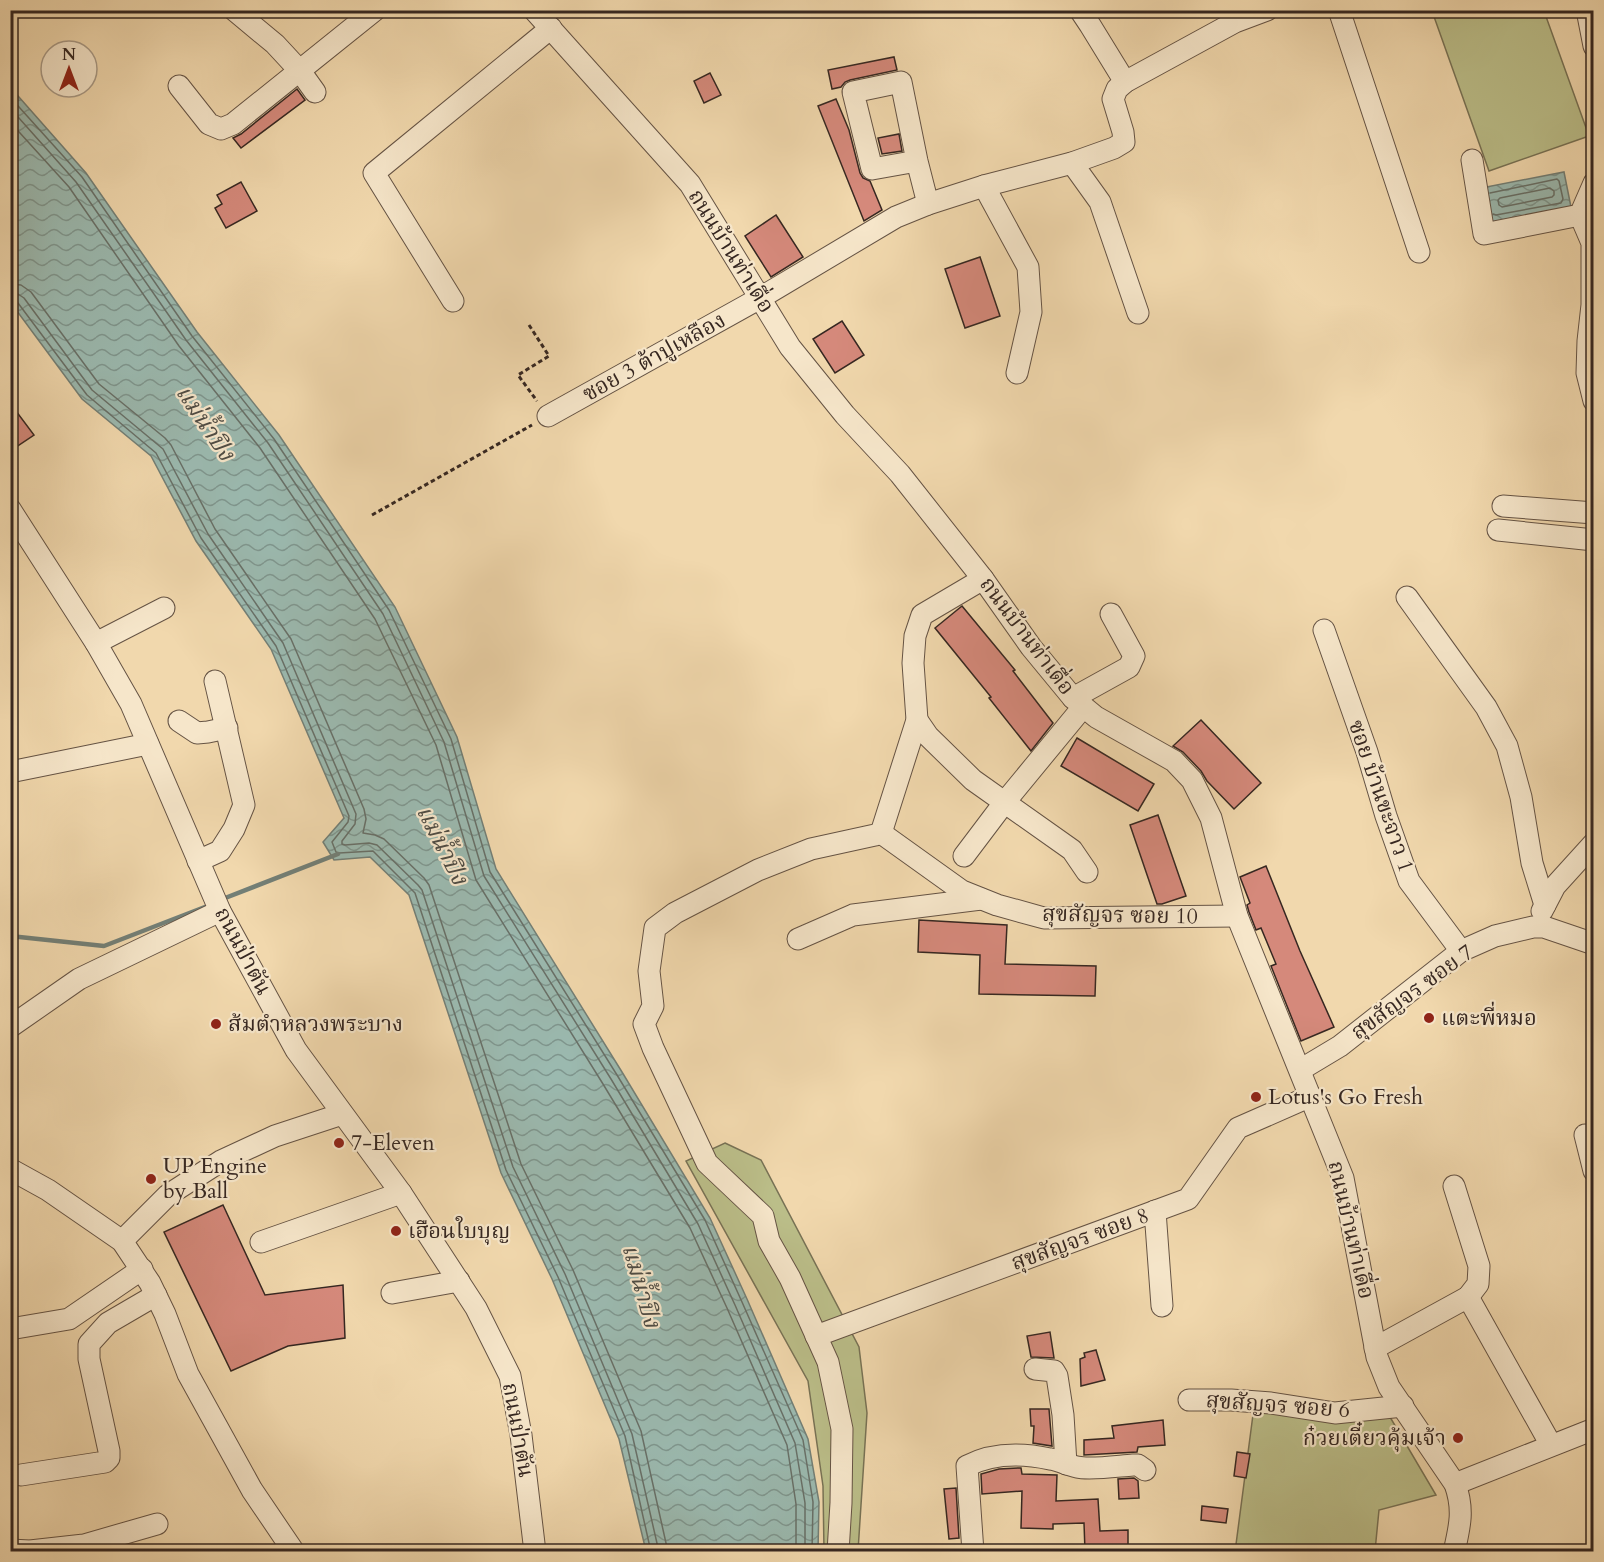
<svg xmlns="http://www.w3.org/2000/svg" width="1604" height="1562" viewBox="0 0 1604 1562" font-family="Cardo,'Noto Serif Thai',serif">
<style>
.green{fill:#bbbe89;stroke:#787255;stroke-width:1.5}
.water{fill:url(#water-waves);stroke:#737f76;stroke-width:1.5}
.lines{fill:none;stroke-linecap:round;stroke-linejoin:round}
.shore{stroke:#687068;stroke-width:1.5}
.stream{stroke:#737f76;stroke-width:4.5}
.building{fill:#d5897b;stroke:#362721;stroke-width:1.5}
.minor-casing{stroke:#655344;stroke-width:23}
.path{stroke:#362721;stroke-width:3;stroke-dasharray:4.5 3;stroke-linecap:butt}
.minor{stroke:#f6e6ca;stroke-width:21}
.poi-dot{fill:#8f2418;stroke:#f6e6ca;stroke-width:2}
.labels{text-anchor:middle;dominant-baseline:central;stroke-width:4.5;stroke-linejoin:round;paint-order:stroke}
.street-label{font-size:22px;fill:#362721;stroke:#f6e6ca}
.poi-label{font-size:22px;fill:#362721;stroke:#f6e6ca;text-anchor:start}
.water-label{font-size:24px;font-style:italic;fill:#4f4c44;stroke:#f6e6ca}
</style>
<defs>
<pattern id="water-waves" width="16" height="10" patternUnits="userSpaceOnUse" patternTransform="scale(1.5)"><rect width="16" height="10" fill="#9bb9af"/><path d="M0 5q4-4 8 0t8 0" fill="none" stroke="#7f968e"/></pattern>
</defs>
<rect width="100%" height="100%" fill="#f1d8ad"/>
<filter id="stains"><feTurbulence type="fractalNoise" baseFrequency=".00333" numOctaves="4"/><feColorMatrix values="0 0 0 0 .2 0 0 0 0 .09 0 0 0 0 .02 0 0 0 .5 -.17"/></filter>
<radialGradient id="worn" r=".72"><stop offset=".6" stop-color="#630" stop-opacity="0"/><stop offset="1" stop-color="#630" stop-opacity=".3"/></radialGradient>
<g class="green">
<path d="M 1432,11 L 1544,11 L 1589,136 L 1489,171 Z"/>
<path d="M 725,1143 L 761,1160 L 859,1347 L 867,1413 L 858,1551 L 824,1551 L 823,1486 L 808,1381 L 686,1161 Z"/>
<path d="M 1254,1407 L 1390,1417 L 1436,1495 L 1379,1510 L 1375,1551 L 1235,1552 Z"/>
</g>
<g class="water">
<path d="M 11,88 L 86,173 L 197,332 L 279,435 L 395,607 L 457,737 L 496,869 L 622,1072 L 710,1218 L 747,1299 L 808,1439 L 819,1502 L 818,1551 L 646,1551 L 619,1439 L 552,1279 L 501,1173 L 409,895 L 370,857 L 334,860 L 323,842 L 344,818 L 271,649 L 196,541 L 151,456 L 82,399 L 11,303 Z"/>
<path d="M 1564,172 L 1571,207 L 1489,223 L 1481,188 Z"/>
</g>
<g class="lines">
<g class="shore">
<path d="M 10,97 L 82,177 L 192,336 L 274,439 L 389,610 L 451,739 L 490,872 L 617,1075 L 705,1220 L 742,1302 L 803,1440 L 813,1502 L 812,1552"/>
<path d="M 10,108 L 76,182 L 186,340 L 268,443 L 383,614 L 444,742 L 484,876 L 611,1079 L 698,1224 L 735,1305 L 795,1443 L 805,1503 L 805,1552"/>
<path d="M 10,122 L 69,187 L 179,346 L 260,448 L 375,619 L 436,745 L 476,880 L 603,1084 L 690,1228 L 727,1308 L 787,1445 L 796,1504 L 796,1552"/>
<path d="M 1550,188 L 1554,191 L 1554,195 L 1552,197 L 1502,207 L 1499,205 L 1498,200 L 1500,198 Z"/>
<path d="M 1490,193 L 1557,179 L 1559,181 L 1563,199 L 1561,203 L 1496,215 L 1493,214"/>
<path d="M 10,284 L 21,285 L 31,292 L 99,384 L 165,438 L 171,445 L 215,529 L 291,639 L 364,809 L 366,819 L 363,833 L 375,835 L 384,839 L 424,878 L 429,885 L 521,1164 L 573,1270 L 641,1431 L 668,1552"/>
<path d="M 10,293 L 18,294 L 24,298 L 92,390 L 163,449 L 208,534 L 283,643 L 356,814 L 355,824 L 342,841 L 342,844 L 345,845 L 369,843 L 377,845 L 418,885 L 422,890 L 513,1167 L 565,1274 L 632,1434 L 659,1552"/>
<path d="M 10,300 L 18,303 L 87,395 L 156,453 L 201,538 L 276,646 L 349,816 L 348,822 L 332,842 L 336,852 L 339,853 L 373,851 L 415,893 L 506,1170 L 558,1277 L 625,1436 L 651,1552"/>
</g>
<g class="stream">
<path d="M 220,900 L 338,854"/>
<path d="M 10,936 L 104,946 L 210,905"/>
</g>
</g>
<g class="building">
<path d="M 894,57 L 897,70 L 850,80 L 845,82 L 841,87 L 832,89 L 828,70 Z"/>
<path d="M 710,73 L 721,95 L 704,103 L 694,81 Z"/>
<path d="M 297,89 L 305,100 L 241,148 L 233,138 L 241,134 Z"/>
<path d="M 836,99 L 849,130 L 860,173 L 863,178 L 870,181 L 882,210 L 864,221 L 818,106 Z"/>
<path d="M 899,134 L 902,151 L 882,154 L 878,138 Z"/>
<path d="M 241,182 L 257,211 L 226,228 L 215,208 L 222,204 L 217,195 Z"/>
<path d="M 776,215 L 803,257 L 771,277 L 745,236 Z"/>
<path d="M 980,257 L 1000,316 L 965,328 L 945,269 Z"/>
<path d="M 842,321 L 864,355 L 835,373 L 813,339 Z"/>
<path d="M 10,403 L 34,435 L 10,451 Z"/>
<path d="M 962,606 L 1015,670 L 1013,671 L 1053,723 L 1031,751 L 989,698 L 991,697 L 935,628 Z"/>
<path d="M 1201,720 L 1261,783 L 1234,809 L 1207,781 L 1201,771 L 1183,752 L 1173,746 Z"/>
<path d="M 1077,738 L 1154,784 L 1138,811 L 1061,766 Z"/>
<path d="M 1158,815 L 1186,896 L 1162,904 L 1157,904 L 1130,825 Z"/>
<path d="M 1266,866 L 1300,951 L 1334,1027 L 1301,1041 L 1271,966 L 1276,964 L 1261,928 L 1256,930 L 1249,912 L 1247,905 L 1250,903 L 1240,877 Z"/>
<path d="M 919,920 L 1007,925 L 1005,964 L 1096,966 L 1095,996 L 979,994 L 980,955 L 918,952 Z"/>
<path d="M 223,1205 L 265,1295 L 343,1285 L 345,1338 L 288,1346 L 231,1371 L 164,1232 Z"/>
<path d="M 1050,1332 L 1054,1358 L 1031,1357 L 1027,1336 Z"/>
<path d="M 1096,1350 L 1105,1380 L 1081,1386 L 1080,1359 L 1085,1357 L 1084,1353 Z"/>
<path d="M 1030,1409 L 1049,1409 L 1052,1446 L 1033,1443 L 1034,1426 L 1031,1426 Z"/>
<path d="M 1163,1420 L 1165,1445 L 1138,1447 L 1137,1452 L 1084,1455 L 1084,1440 L 1114,1438 L 1112,1426 Z"/>
<path d="M 1237,1452 L 1250,1454 L 1246,1478 L 1234,1476 Z"/>
<path d="M 1018,1468 L 1021,1468 L 1022,1474 L 1057,1475 L 1056,1501 L 1098,1499 L 1100,1531 L 1128,1530 L 1128,1551 L 1085,1551 L 1084,1523 L 1053,1524 L 1053,1529 L 1021,1528 L 1022,1491 L 982,1494 L 981,1474 L 999,1469 Z"/>
<path d="M 1134,1478 L 1138,1481 L 1139,1498 L 1119,1499 L 1118,1479 Z"/>
<path d="M 956,1488 L 959,1538 L 949,1539 L 944,1489 Z"/>
<path d="M 1202,1506 L 1228,1509 L 1226,1523 L 1201,1520 Z"/>
</g>
<g class="lines">
<g class="minor-casing">
<g id="minor">
<path d="M 234,10 L 275,44 L 300,71 L 315,92"/>
<path d="M 534,10 L 690,184 L 790,347 L 845,415 L 900,474 L 983,579 L 1031,647 L 1073,698 L 1096,717 L 1174,761 L 1192,780 L 1211,818 L 1237,916 L 1343,1178 L 1377,1357 L 1389,1387 L 1455,1484 C 1464,1509 1460,1526 1454,1552"/>
<path d="M 1080,10 L 1090,25 L 1125,82"/>
<path d="M 1339,10 L 1419,252"/>
<path d="M 1587,10 L 1594,46"/>
<path d="M 179,86 L 209,124 L 221,129 L 233,124 L 375,10"/>
<path d="M 1472,160 L 1484,234 L 1580,215 L 1594,183"/>
<path d="M 917,161 L 872,169 L 853,92 L 901,82 L 917,161 L 928,204"/>
<path d="M 1072,163 L 1100,202 L 1138,313"/>
<path d="M 984,186 L 1028,267 L 1031,312 L 1017,373"/>
<path d="M 1580,215 L 1592,243 L 1592,305 L 1588,341 L 1587,373 L 1594,401"/>
<path d="M 453,301 L 374,173 L 551,28"/>
<path d="M 548,416 L 760,298 L 896,217 L 928,204 L 984,186 L 1072,163 L 1114,148 L 1124,142 L 1123,132 L 1113,99 L 1117,89 L 1125,82 L 1235,22 L 1267,10"/>
<path d="M 1503,506 L 1594,513"/>
<path d="M 10,509 L 96,643 L 131,704 L 220,911 L 296,1050 L 401,1193 L 476,1308 L 510,1376 L 521,1435 L 535,1552"/>
<path d="M 1498,530 L 1594,540"/>
<path d="M 1407,597 L 1486,707 L 1507,746 L 1521,797 L 1532,863 L 1545,905"/>
<path d="M 1324,630 L 1367,752 L 1386,816 L 1409,881 L 1461,951"/>
<path d="M 96,643 L 164,608"/>
<path d="M 1073,698 L 1129,667 L 1134,656 L 1111,614"/>
<path d="M 917,720 L 928,736 L 973,780 L 1072,850 L 1087,872"/>
<path d="M 179,721 L 197,733 L 208,732 L 227,728"/>
<path d="M 10,772 L 148,744"/>
<path d="M 881,833 L 962,891 L 997,905 L 1044,918 L 1237,916"/>
<path d="M 964,856 L 1004,803 L 1083,707"/>
<path d="M 198,861 L 220,851 L 234,829 L 244,805 L 215,681"/>
<path d="M 1542,911 L 1555,886 L 1594,843"/>
<path d="M 798,939 L 853,915 L 981,899"/>
<path d="M 10,1027 L 79,979 L 220,911"/>
<path d="M 1300,1070 L 1340,1046 L 1461,951 L 1495,936 L 1533,927 L 1544,927 L 1594,944"/>
<path d="M 1585,1135 L 1594,1171"/>
<path d="M 10,1169 L 48,1190 L 122,1241 L 150,1283 L 165,1314 L 188,1374 L 252,1490 L 294,1552"/>
<path d="M 1454,1186 L 1479,1266 L 1478,1284 L 1468,1297"/>
<path d="M 1155,1211 L 1162,1306"/>
<path d="M 122,1241 L 168,1195 L 221,1161 L 275,1136 L 342,1114"/>
<path d="M 261,1242 L 401,1193"/>
<path d="M 392,1293 L 459,1281"/>
<path d="M 10,1329 L 69,1319 L 142,1269"/>
<path d="M 816,1336 L 1188,1199 L 1238,1128 L 1311,1096"/>
<path d="M 1375,1348 L 1468,1297 L 1551,1445"/>
<path d="M 1035,1369 L 1054,1371 L 1057,1376 L 1063,1415 L 1066,1464"/>
<path d="M 1189,1400 L 1231,1400 L 1271,1403 L 1335,1413 L 1403,1406"/>
<path d="M 21,1475 L 105,1462 L 109,1458 L 109,1451 L 89,1359 L 89,1344 L 108,1323 L 156,1295"/>
<path d="M 1455,1484 L 1594,1429"/>
<path d="M 10,1550 L 30,1551 L 84,1545 L 157,1524"/>
<path d="M 838,1552 L 841,1503 L 842,1429 L 828,1362 L 790,1278 L 769,1241 L 763,1216 L 707,1163 L 653,1048 L 644,1024 L 653,1006 L 649,971 L 655,928 L 675,913 L 758,870 L 811,849 L 875,835 L 881,833 L 917,720 L 913,663 L 915,636 L 922,615 L 983,579"/>
<path d="M 973,1552 L 967,1466 C 992,1453 1022,1453 1050,1459 C 1059,1460 1067,1465 1077,1467 C 1090,1470 1118,1466 1133,1465 L 1138,1465 L 1145,1470"/>
</g>
</g>
<g class="path">
<path d="M 529,325 L 549,356 L 518,375 L 537,401"/>
<path d="M 372,515 L 532,425"/>
</g>
<use href="#minor" class="minor"/>
</g>
<g class="poi-dot">
<circle cx="1429" cy="1018" r="6"/>
<circle cx="216" cy="1024" r="6"/>
<circle cx="1256" cy="1097" r="6"/>
<circle cx="339" cy="1143" r="6"/>
<circle cx="151" cy="1179" r="6"/>
<circle cx="396" cy="1231" r="6"/>
<circle cx="1458" cy="1438" r="6"/>
</g>
<g class="labels">
<g class="street-label">
<text transform="translate(731 251) rotate(58)">ถนนบ้านท่าเดื่อ</text>
<text transform="translate(654 357) rotate(-29)">ซอย 3 ต้าปูเหลือง</text>
<text transform="translate(1027 636) rotate(53)">ถนนบ้านท่าเดื่อ</text>
<text transform="translate(1381 796) rotate(71)">ซอย บ้านขะจาว 1</text>
<text transform="translate(1120 915) rotate(1)">สุขสัญจร ซอย 10</text>
<text transform="translate(243 951) rotate(62)">ถนนป่าตัน</text>
<text transform="translate(1412 992) rotate(-36)">สุขสัญจร ซอย 7</text>
<text transform="translate(1351 1230) rotate(77)">ถนนบ้านท่าเดื่อ</text>
<text transform="translate(1080 1239) rotate(-20)">สุขสัญจร ซอย 8</text>
<text transform="translate(1278 1405) rotate(4)">สุขสัญจร ซอย 6</text>
<text transform="translate(518 1430) rotate(80)">ถนนป่าตัน</text>
</g>
<g class="poi-label">
<text x="1441" y="1018">แตะพี่หมอ</text>
<text x="228" y="1024">ส้มตำหลวงพระบาง</text>
<text x="1268" y="1097">Lotus's Go Fresh</text>
<text x="351" y="1143">7-Eleven</text>
<text x="163" y="1166">UP Engine<tspan x="163" dy="25">by Ball</tspan></text>
<text x="408" y="1231">เฮือนใบบุญ</text>
<text x="1446" y="1438" text-anchor="end">ก๋วยเตี๋ยวคุ้มเจ้า</text>
</g>
<g class="water-label">
<text transform="translate(205 423) rotate(56)">แม่น้ำปิง</text>
<text transform="translate(442 845) rotate(63)">แม่น้ำปิง</text>
<text transform="translate(641 1286) rotate(74)">แม่น้ำปิง</text>
</g>
</g>
<rect width="1604" height="1562" fill="none" stroke="#f1d8ad" stroke-width="36"/>
<rect x="12" y="12" width="1580" height="1538" fill="none" stroke="#362721" stroke-width="3"/>
<rect x="18" y="18" width="1568" height="1526" fill="none" stroke="#362721" stroke-width="1.5"/>
<g transform="translate(69 69)"><circle r="28" fill="#f6e6ca" stroke="#a99a86" stroke-width="1.5"/>
<path d="M0-4.5L10 22L0 15L-10 22Z" fill="#8f2418"/>
<text y="-9" font-size="16" font-weight="bold" text-anchor="middle" fill="#362721">N</text>
</g>
<rect width="100%" height="100%" filter="url(#stains)"/>
<rect width="100%" height="100%" fill="url(#worn)"/>
</svg>
